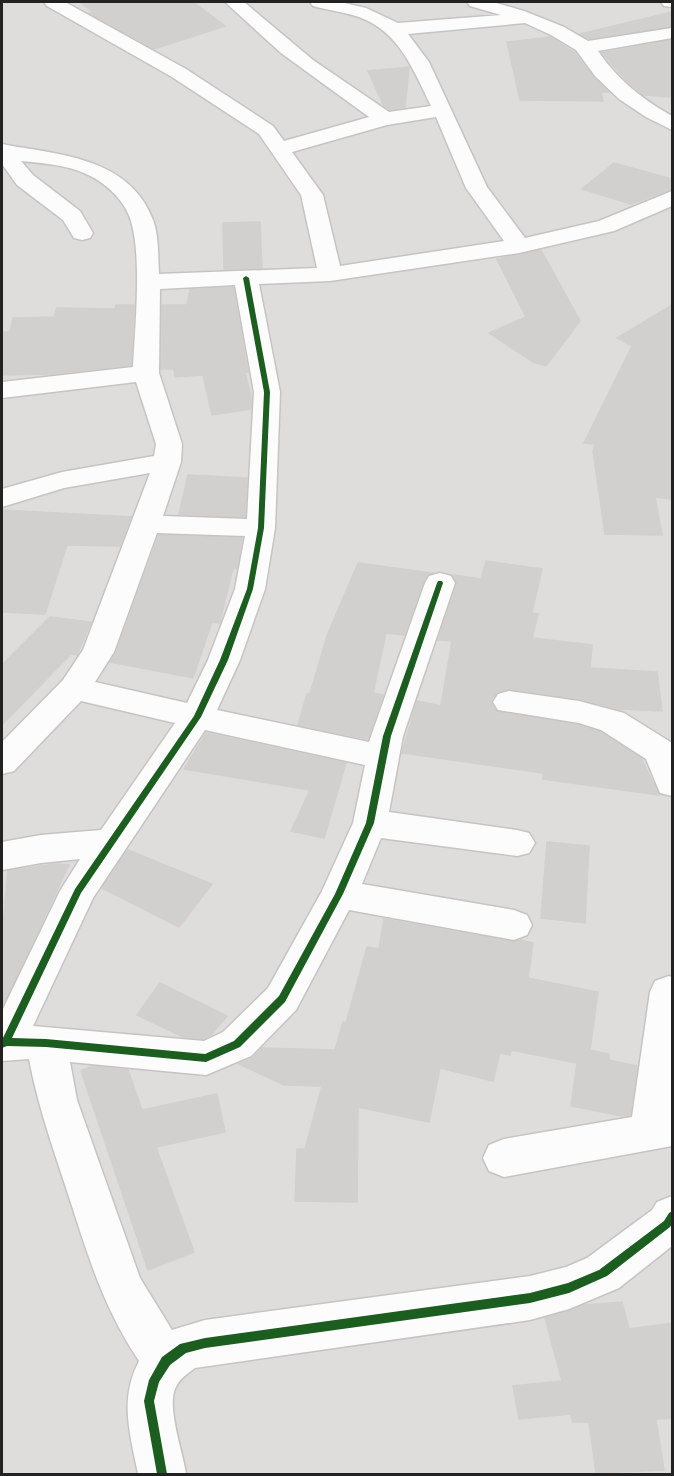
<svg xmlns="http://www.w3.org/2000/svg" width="674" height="1476" viewBox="0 0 674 1476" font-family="Quicksand,sans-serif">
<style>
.residential{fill:#dedddc}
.building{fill:#d2d0ce;stroke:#d2cfcd;stroke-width:1.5}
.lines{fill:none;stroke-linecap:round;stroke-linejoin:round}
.minor-casing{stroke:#c5c4c3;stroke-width:3}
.minor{fill:#fdfcfc;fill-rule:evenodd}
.cycleway-casing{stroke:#fff;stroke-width:3}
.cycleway{fill:#1b5e20;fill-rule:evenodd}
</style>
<rect width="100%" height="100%" fill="#efedeb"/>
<rect class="residential" x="2" y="2" width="670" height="1472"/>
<g class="building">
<path d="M 80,2 L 193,2 L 225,26 L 154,49 L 89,13 L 93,12 Z"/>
<path d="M 672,12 L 672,26 L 588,39 L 580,34 Z"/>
<path d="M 550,37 L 574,52 L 593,77 L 609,92 L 601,92 L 603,101 L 520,100 L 507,42 Z"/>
<path d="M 672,40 L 672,97 L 644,95 L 624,78 L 602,53 Z"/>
<path d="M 409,67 L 405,107 L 390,110 L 384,106 L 368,71 Z"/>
<path d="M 614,163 L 672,179 L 672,189 L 631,204 L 582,189 Z"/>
<path d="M 260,222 L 262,268 L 224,269 L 223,223 Z"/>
<path d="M 541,250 L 580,321 L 546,366 L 533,362 L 489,333 L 526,317 L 497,259 Z"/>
<path d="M 233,287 L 248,372 L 245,372 L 251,397 L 251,409 L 212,415 L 203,375 L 175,377 L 174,369 L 161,369 L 162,305 L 187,305 L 190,290 Z"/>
<path d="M 116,305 L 134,305 L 131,365 L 51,374 L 2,375 L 2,332 L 10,332 L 13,318 L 54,317 L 57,308 L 115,309 Z"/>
<path d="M 672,305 L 672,477 L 670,499 L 655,497 L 662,535 L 605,534 L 593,451 L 595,444 L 584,443 L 632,346 L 617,338 Z"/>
<path d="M 188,475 L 247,478 L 245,517 L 179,514 Z"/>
<path d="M 2,510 L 131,517 L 120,546 L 67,545 L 45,614 L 2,612 Z"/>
<path d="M 159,535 L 242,538 L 237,569 L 233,568 L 220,621 L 220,623 L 212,622 L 193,678 L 110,662 L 116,653 Z"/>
<path d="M 486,561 L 542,569 L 532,613 L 538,614 L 532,638 L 592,645 L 590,668 L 657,672 L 662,711 L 619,709 L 580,699 L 509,689 L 497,692 L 491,701 L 496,711 L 578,725 L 600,732 L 641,758 L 659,795 L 543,779 L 543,773 L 402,753 L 417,701 L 441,706 L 452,641 L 438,640 L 457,584 L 453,575 L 481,579 Z"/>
<path d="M 358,563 L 432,573 L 427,575 L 423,582 L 404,635 L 386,633 L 373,693 L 383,695 L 368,739 L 298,725 L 307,694 L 310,694 L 327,636 Z"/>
<path d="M 50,617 L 91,622 L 77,655 L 71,654 L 2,725 L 2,665 Z"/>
<path d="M 206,733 L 346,763 L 324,838 L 291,831 L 310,790 L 184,769 Z"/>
<path d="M 547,842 L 589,846 L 585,923 L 541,918 Z"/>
<path d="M 128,850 L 212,884 L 179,927 L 102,888 Z"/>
<path d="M 55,864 L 69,865 L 2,1007 L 2,936 L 8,871 Z"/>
<path d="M 384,919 L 514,942 L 521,940 L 533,943 L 528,978 L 598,992 L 590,1050 L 609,1054 L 609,1060 L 637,1066 L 630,1115 L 622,1116 L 571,1106 L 577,1063 L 511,1050 L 510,1055 L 500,1053 L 493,1081 L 440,1068 L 429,1122 L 358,1107 L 357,1202 L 295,1201 L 297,1149 L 305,1149 L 322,1086 L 284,1085 L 239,1064 L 253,1058 L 262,1048 L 335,1050 L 343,1022 L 346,1023 L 367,947 L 379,949 Z"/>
<path d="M 160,983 L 227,1016 L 211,1035 L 204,1039 L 183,1037 L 137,1015 Z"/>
<path d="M 93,1066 L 128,1070 L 142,1110 L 217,1094 L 225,1132 L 156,1147 L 194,1252 L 148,1270 L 81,1071 Z"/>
<path d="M 622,1302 L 629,1329 L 672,1323 L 672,1418 L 656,1419 L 664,1470 L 596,1473 L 589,1422 L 573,1422 L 570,1414 L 519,1419 L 513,1386 L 562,1381 L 545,1318 L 585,1305 Z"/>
</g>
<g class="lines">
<g class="minor-casing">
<g id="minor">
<path d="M 44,2 L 65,2 L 186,69 L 273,126 L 284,141 L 369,117 L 281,53 L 225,2 L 244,2 L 313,60 L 389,112 L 431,106 C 414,71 399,31 359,17 C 344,12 328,10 313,6 L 310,2 L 340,2 L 366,8 L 398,23 L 501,15 L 470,6 L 467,2 L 493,2 L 524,11 L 564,27 L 588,41 L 672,28 L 672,38 L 598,51 C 618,80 642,99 672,116 L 672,130 L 646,117 L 619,99 L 595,76 L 576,50 L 551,35 L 525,23 L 408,34 L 429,62 L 487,187 L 525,238 L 599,221 L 672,191 L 672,206 L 614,231 L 519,253 L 330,281 L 259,284 L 280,392 L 275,528 L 265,589 L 240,660 L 217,710 L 369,742 L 425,583 L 429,576 L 440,573 L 451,576 L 455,583 L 403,736 L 389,812 L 517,830 L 529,833 L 535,843 L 529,853 L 517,856 L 381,838 L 362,884 L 514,910 L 527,915 L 532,925 L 527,935 L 514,940 L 349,910 L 296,1010 L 251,1056 L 206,1075 L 70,1062 L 77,1100 L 140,1278 L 172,1330 L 205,1320 L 530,1276 L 566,1267 L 587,1258 L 652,1210 L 657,1202 L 672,1196 L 672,1246 L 619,1288 L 569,1309 L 530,1320 L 195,1368 C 187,1374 179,1379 175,1389 C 167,1409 183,1452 186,1474 L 138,1474 C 130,1434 119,1399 139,1361 C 104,1309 88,1256 69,1197 C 54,1151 38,1107 29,1059 L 2,1061 L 2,1011 L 60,891 L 80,859 L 41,863 L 2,870 L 2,842 L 41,835 L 101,830 L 175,723 L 81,701 L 14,771 L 2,774 L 2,742 L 63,680 L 83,650 L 150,473 L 64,488 L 2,507 L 2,489 L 62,472 L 154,456 L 156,444 L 136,382 L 2,398 L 2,382 L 133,367 C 135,327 142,258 131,221 C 125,200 104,181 84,173 C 66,165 41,163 21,161 L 33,175 L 80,211 L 93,233 L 90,238 L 82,240 L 74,238 L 63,220 L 17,185 L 2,164 L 2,144 C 57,155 129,156 153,220 C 159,236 158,257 159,274 L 317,268 L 301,195 L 259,134 L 172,77 L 47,6 ZM 436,117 L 466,188 L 504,241 L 340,266 L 323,195 L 292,152 L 387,125 ZM 235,285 L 254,392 L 247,519 L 163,516 L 181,462 L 182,444 L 159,373 L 160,289 ZM 157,533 L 245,536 L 235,589 L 208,660 L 187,703 L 95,682 L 114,652 ZM 205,730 L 365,765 L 353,823 L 322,891 L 268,988 L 223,1032 L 204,1041 L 33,1026 L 93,898 Z"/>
<path d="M 661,2 L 672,2 L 672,7 L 664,6 Z"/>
<path d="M 509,691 L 579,701 L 624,713 L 672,743 L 672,796 L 660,793 L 646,759 L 601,730 L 579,723 L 498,710 L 493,702 L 498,694 Z"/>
<path d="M 669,976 L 672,977 L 672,1146 L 504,1177 L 489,1171 L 483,1158 L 489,1145 L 504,1139 L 632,1117 L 650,992 L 655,981 Z"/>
</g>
</g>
<use href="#minor" class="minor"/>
<g class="cycleway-casing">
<g id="cycleway">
<path d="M 246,276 L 249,278 L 270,392 L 264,528 L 253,589 L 228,660 L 201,717 L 81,893 L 12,1038 L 46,1039 L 205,1054 L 234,1041 L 279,996 L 335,894 L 366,823 L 383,736 L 437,583 L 438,581 L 442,581 L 443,583 L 391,736 L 374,823 L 343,894 L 285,1002 L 240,1047 L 206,1062 L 46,1047 L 7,1046 L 2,1048 L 2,1040 L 75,889 L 194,716 L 220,660 L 247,589 L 258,528 L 264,392 L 243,278 Z"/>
<path d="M 672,1211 L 672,1224 L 670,1227 L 607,1276 L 569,1293 L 530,1303 L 205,1348 L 186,1353 L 170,1365 L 159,1382 L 154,1401 L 167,1474 L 157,1474 L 144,1401 L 149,1380 L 162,1357 L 180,1344 L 205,1338 L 530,1293 L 568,1283 L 599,1270 L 664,1221 L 669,1213 Z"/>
</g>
</g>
<use href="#cycleway" class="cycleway"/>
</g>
<rect width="674" height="1476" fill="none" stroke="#222222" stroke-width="6"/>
</svg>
